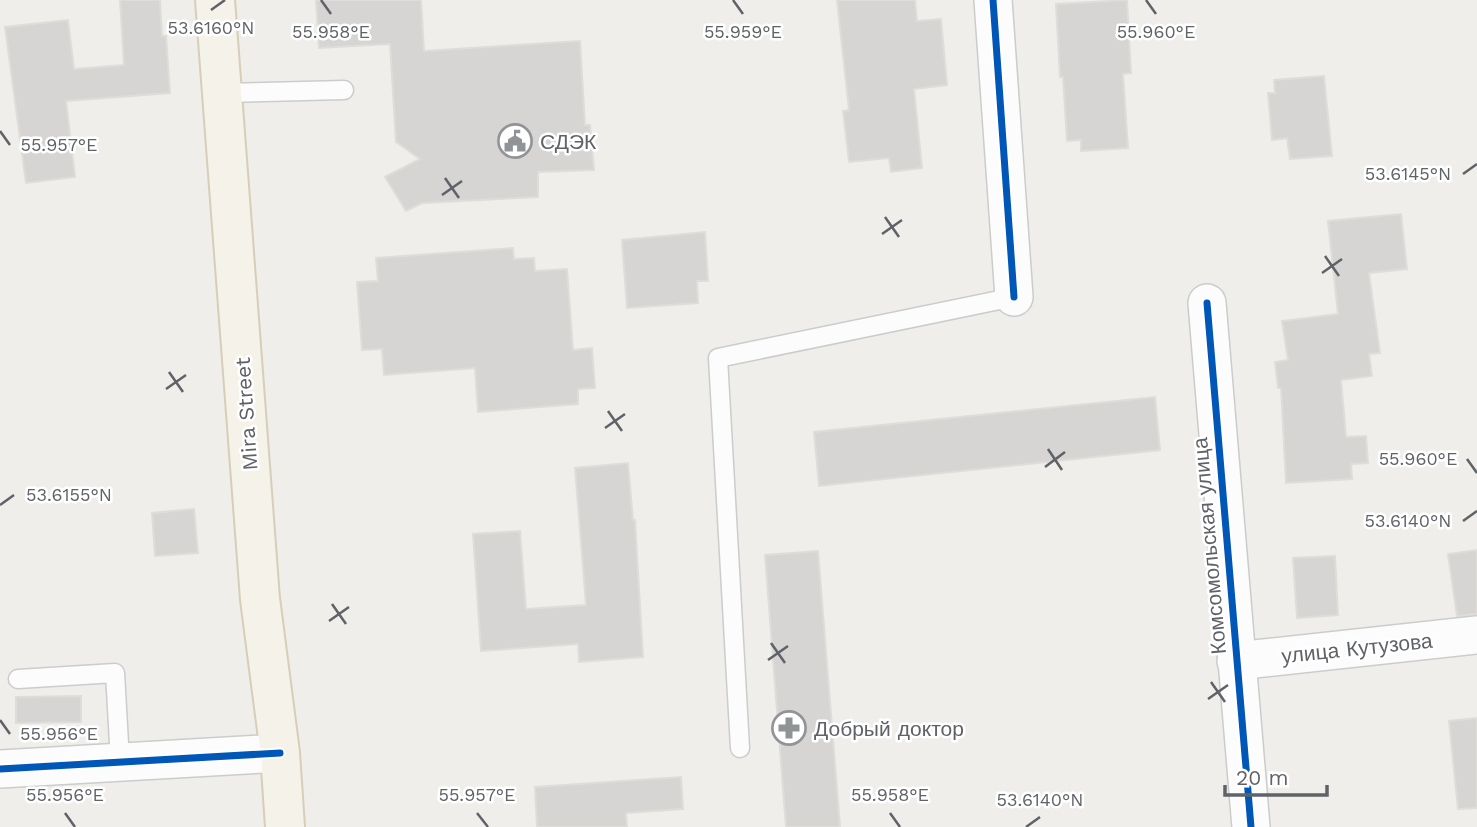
<svg xmlns="http://www.w3.org/2000/svg" width="1477" height="827" viewBox="0 0 1477 827" font-family="'Work Sans',sans-serif">
<style>
.building{fill:#d6d5d3;stroke:#deddd9;stroke-width:2}
.lines{fill:none;stroke-linecap:round;stroke-linejoin:round}
.lane-casing{stroke:#cbcccc;stroke-width:21}
.street-casing{stroke:#cbcccc;stroke-width:40}
.primary-casing{stroke:#d7ceb8;stroke-width:42}
.lane{stroke:#fdfcfc;stroke-width:18}
.street{stroke:#fdfcfc;stroke-width:37}
.primary{stroke:#f4f2e9;stroke-width:38}
.cycleway-casing{stroke:#fff;stroke-width:11}
.cycleway{stroke:#0057b8;stroke-width:7}
.ticks{fill:none;stroke:#5f6368;stroke-width:2.5}
.labels{text-anchor:middle;dominant-baseline:central;stroke-width:5;stroke-linejoin:round;paint-order:stroke}
.poi-label{font-size:21px;fill:#5f6368;stroke:#fff;text-anchor:start}
.street-label{font-size:21px;fill:#5f6368;stroke:#fff}
.ticks-label{font-size:18px;text-anchor:middle;fill:#5f6368;stroke:#fff;stroke-width:5;stroke-linejoin:round;paint-order:stroke}
</style>
<rect width="100%" height="100%" fill="#efeeea"/>
<g class="building">
<path d="M 120,0 L 160,0 L 162,36 L 166,36 L 170,93 L 66,101 L 75,177 L 26,183 L 5,27 L 68,20 L 74,69 L 124,65 Z"/>
<path d="M 316,0 L 421,0 L 424,51 L 580,41 L 585,125 L 590,125 L 594,170 L 538,172 L 538,197 L 422,203 L 406,211 L 385,177 L 420,159 L 396,142 L 390,44 L 319,48 Z"/>
<path d="M 837,0 L 915,0 L 917,21 L 941,19 L 947,85 L 914,89 L 922,168 L 891,172 L 889,158 L 849,162 L 843,111 L 849,110 Z"/>
<path d="M 1127,0 L 1131,73 L 1123,74 L 1128,148 L 1081,151 L 1081,140 L 1067,141 L 1063,77 L 1060,77 L 1056,4 Z"/>
<path d="M 1324,76 L 1332,156 L 1290,159 L 1287,138 L 1272,140 L 1268,93 L 1275,93 L 1274,80 Z"/>
<path d="M 1401,214 L 1407,269 L 1369,273 L 1380,353 L 1369,354 L 1372,376 L 1341,380 L 1346,437 L 1366,436 L 1368,463 L 1351,464 L 1352,479 L 1286,483 L 1281,388 L 1278,388 L 1275,362 L 1288,360 L 1282,321 L 1338,314 L 1328,221 Z"/>
<path d="M 705,232 L 708,281 L 697,281 L 698,303 L 627,308 L 622,240 Z"/>
<path d="M 513,248 L 514,259 L 534,258 L 535,271 L 567,269 L 573,350 L 592,348 L 595,388 L 578,389 L 578,404 L 478,412 L 475,368 L 384,375 L 382,349 L 362,350 L 357,282 L 378,281 L 376,258 Z"/>
<path d="M 1155,397 L 1160,450 L 819,486 L 814,432 Z"/>
<path d="M 628,463 L 633,520 L 635,520 L 643,657 L 579,662 L 578,644 L 481,651 L 473,534 L 520,531 L 526,609 L 586,605 L 575,468 Z"/>
<path d="M 194,509 L 198,553 L 155,556 L 152,513 Z"/>
<path d="M 1477,550 L 1477,614 L 1457,616 L 1448,554 Z"/>
<path d="M 818,551 L 840,827 L 786,827 L 765,555 Z"/>
<path d="M 1335,556 L 1338,615 L 1297,618 L 1293,558 Z"/>
<path d="M 81,696 L 81,722 L 16,723 L 16,697 Z"/>
<path d="M 1477,718 L 1477,808 L 1458,809 L 1449,721 Z"/>
<path d="M 681,777 L 683,809 L 626,813 L 627,827 L 537,827 L 535,787 Z"/>
</g>
<g class="lines">
<g class="lane-casing">
<g id="lane">
<path d="M 221,93 L 344,90"/>
<path d="M 18,679 L 115,673 L 120,761"/>
<path d="M 740,748 L 718,358 L 1014,297"/>
</g>
</g>
<g class="street-casing">
<g id="street">
<path d="M 993,0 L 1014,297"/>
<path d="M 1207,303 L 1251,827"/>
<path d="M 1236,661 L 1477,635"/>
<path d="M 0,769 L 280,753"/>
</g>
</g>
<g class="primary-casing">
<path id="primary" d="M 215,0 L 260,599 L 280,753 L 285,827"/>
</g>
<use href="#lane" class="lane"/>
<use href="#street" class="street"/>
<use href="#primary" class="primary"/>
<g class="cycleway-casing">
<g id="cycleway">
<path d="M 993,0 L 1014,297"/>
<path d="M 1207,303 L 1251,827"/>
<path d="M 0,769 L 280,753"/>
</g>
</g>
<use href="#cycleway" class="cycleway"/>
</g>
<path class="ticks" d="M 321,0 L 331,14M 733,0 L 743,14M 1146,0 L 1156,14M 211,10 L 225,0M 0,131 L 10,145M 1463,174 L 1477,164M 445,178 L 459,198M 442,195 L 462,181M 885,217 L 899,237M 882,234 L 902,220M 1325,256 L 1339,276M 1322,273 L 1342,259M 169,372 L 183,392M 166,389 L 186,375M 608,411 L 622,431M 605,428 L 625,414M 1048,449 L 1062,470M 1467,459 L 1477,473M 1045,467 L 1065,452M 0,505 L 14,495M 1463,521 L 1477,511M 332,604 L 346,624M 329,621 L 349,607M 771,643 L 785,663M 768,660 L 788,646M 1211,682 L 1225,702M 1208,699 L 1228,685M 0,720 L 10,734M 65,813 L 75,827M 477,813 L 488,827M 890,813 L 900,827M 1026,827 L 1040,817"/>
<defs>
<g id="civic-ring" transform="scale(1.75)"><circle r="9.5" fill="#fff" stroke="#919496" stroke-width="1.5"/><path d="M-.6-6.5H3V-4.5H.6V-3L4-1V1h2V6H-6V1h2V-1L-.6-3ZM-1.2 2.5V6h2.4V2.5Z" fill="#919496"/></g>
<g id="pharmacy-ring" transform="scale(1.75)"><circle r="9.5" fill="#fff" stroke="#919496" stroke-width="1.5"/><path d="M-2-6h4v4h4v4h-4v4h-4v-4h-4v-4h4Z" fill="#919496"/></g>
</defs>
<g fill-rule="evenodd">
<use href="#civic-ring" x="515" y="141"/>
<use href="#pharmacy-ring" x="789" y="728"/>
</g>
<g class="labels">
<g class="poi-label">
<text x="540" y="141">СДЭК</text>
<text x="814" y="728">Добрый доктор</text>
</g>
<g class="street-label">
<text transform="translate(246 414) rotate(-94)">Mira Street</text>
<text transform="translate(1209 546) rotate(-95)">Комсомольская улица</text>
<text transform="translate(1357 648) rotate(-6)">улица Кутузова</text>
</g>
</g>
<g class="ticks-label">
<text x="211" y="34">53.6160°N</text>
<text x="1156" y="38">55.960°E</text>
<text x="331" y="38">55.958°E</text>
<text x="743" y="38">55.959°E</text>
<text x="59" y="151">55.957°E</text>
<text x="1408" y="180">53.6145°N</text>
<text x="1418" y="465">55.960°E</text>
<text x="69" y="501">53.6155°N</text>
<text x="1408" y="527">53.6140°N</text>
<text x="59" y="740">55.956°E</text>
<text x="65" y="801">55.956°E</text>
<text x="477" y="801">55.957°E</text>
<text x="890" y="801">55.958°E</text>
<text x="1040" y="806">53.6140°N</text>
</g>
<path d="M1225 785v10h102v-10" fill="none" stroke="#5f6368" stroke-width="3.5"/>
<text x="1236" y="785" font-size="21" fill="#5f6368" stroke="#ffffff" stroke-width="5" paint-order="stroke">20 m</text>
</svg>
